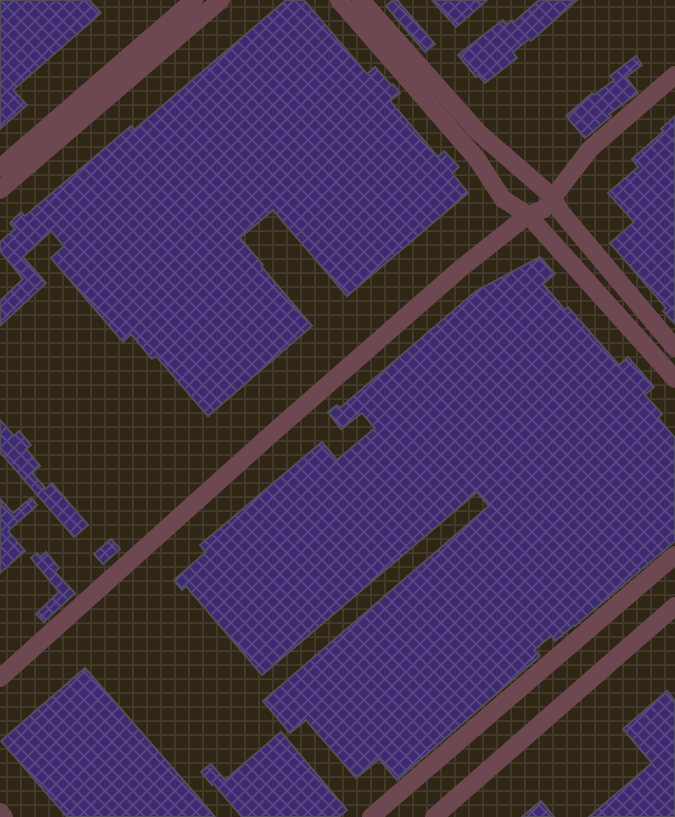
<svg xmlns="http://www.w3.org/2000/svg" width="675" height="817" viewBox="0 0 675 817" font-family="'Public Sans',sans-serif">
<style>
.industrial{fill:url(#industrial-grid)}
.building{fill:url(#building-cross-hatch);stroke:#51505a;stroke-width:2}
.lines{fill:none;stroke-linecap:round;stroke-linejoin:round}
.minor{stroke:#6e4851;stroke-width:18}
</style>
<defs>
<pattern id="industrial-grid" width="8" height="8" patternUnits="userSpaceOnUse" patternTransform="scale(1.75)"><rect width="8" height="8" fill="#2f2616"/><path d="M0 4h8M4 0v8" fill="none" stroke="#443b2d"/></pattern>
<pattern id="building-cross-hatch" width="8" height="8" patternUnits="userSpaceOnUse" patternTransform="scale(1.75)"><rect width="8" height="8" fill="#3d2a70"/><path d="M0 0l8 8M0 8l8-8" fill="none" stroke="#5a4985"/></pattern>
</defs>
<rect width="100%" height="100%" fill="#271e18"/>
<rect class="industrial" x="0" y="0" width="675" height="817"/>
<g class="building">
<path d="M 0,0 L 89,0 L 101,13 L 13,90 L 27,105 L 0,129 Z"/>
<path d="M 286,0 L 304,0 L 367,74 L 375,67 L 391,85 L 393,84 L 400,93 L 390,101 L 438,157 L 444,151 L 459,167 L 452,173 L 468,193 L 347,296 L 273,210 L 240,238 L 263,265 L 261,266 L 312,326 L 208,416 L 156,356 L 152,359 L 131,334 L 123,342 L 51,258 L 64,246 L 51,231 L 23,257 L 46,283 L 0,326 L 0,301 L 23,279 L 0,251 L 0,242 L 15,229 L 10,223 L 21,212 L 25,216 L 131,126 L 134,130 Z"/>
<path d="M 393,0 L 397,0 L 435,44 L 425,52 L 386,6 Z"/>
<path d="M 432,0 L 487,0 L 456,27 Z"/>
<path d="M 539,0 L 577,0 L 531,41 L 529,39 L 513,52 L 517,58 L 485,83 L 478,75 L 476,77 L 458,55 L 503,20 L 506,25 L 512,20 L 513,23 Z"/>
<path d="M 636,56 L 642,65 L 626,77 L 638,93 L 609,114 L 611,116 L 585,138 L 566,116 L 592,93 L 594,95 L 614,80 L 610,76 Z"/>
<path d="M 675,116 L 675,324 L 663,311 L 666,308 L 610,243 L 634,222 L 608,193 L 638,167 L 632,159 L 663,132 L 661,129 Z"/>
<path d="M 540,257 L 555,274 L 543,284 L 565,310 L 568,307 L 619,365 L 628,357 L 654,387 L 645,395 L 662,414 L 658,418 L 675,438 L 675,541 L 575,626 L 574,625 L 555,641 L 551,636 L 534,650 L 540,656 L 397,780 L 379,759 L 356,778 L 306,720 L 290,733 L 263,701 L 489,506 L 477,492 L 262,675 L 186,586 L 182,590 L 174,580 L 206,552 L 200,545 L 322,442 L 337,460 L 375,428 L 362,413 L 341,429 L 328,412 L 337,405 L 340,408 L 476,291 Z"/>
<path d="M 0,420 L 14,436 L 19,431 L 31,445 L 26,449 L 40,466 L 32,473 L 46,489 L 52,483 L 88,525 L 74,537 L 0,452 Z"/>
<path d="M 31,498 L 37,505 L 8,531 L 25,551 L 0,573 L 0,499 L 13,513 Z"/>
<path d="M 111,539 L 120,549 L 103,564 L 94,554 Z"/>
<path d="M 46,552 L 59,568 L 55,572 L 75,593 L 44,622 L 36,614 L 59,592 L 31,558 L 37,553 L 40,557 Z"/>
<path d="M 85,668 L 199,798 L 215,817 L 67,817 L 1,741 Z"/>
<path d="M 667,691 L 675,701 L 675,817 L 589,817 L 652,763 L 623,729 Z"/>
<path d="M 281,732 L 347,810 L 339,817 L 242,817 L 214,784 L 212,785 L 201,772 L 211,764 L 225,780 Z"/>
<path d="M 541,801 L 554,817 L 522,817 Z"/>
</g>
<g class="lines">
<g class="minor">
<path d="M 339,0 L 477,159 L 503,199 L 528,215 L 675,379"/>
<path d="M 361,0 L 479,133 L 553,197 L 560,211 L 675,348"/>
<path d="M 0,168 L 194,0"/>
<path d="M 0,190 L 221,0"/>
<path d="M 0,678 L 268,437 L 460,269 L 528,215 L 544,209 L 590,149 L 675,75"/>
<path d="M 0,812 L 4,817"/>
<path d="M 371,817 L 675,555"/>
<path d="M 434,817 L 675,606"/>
</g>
</g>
</svg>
